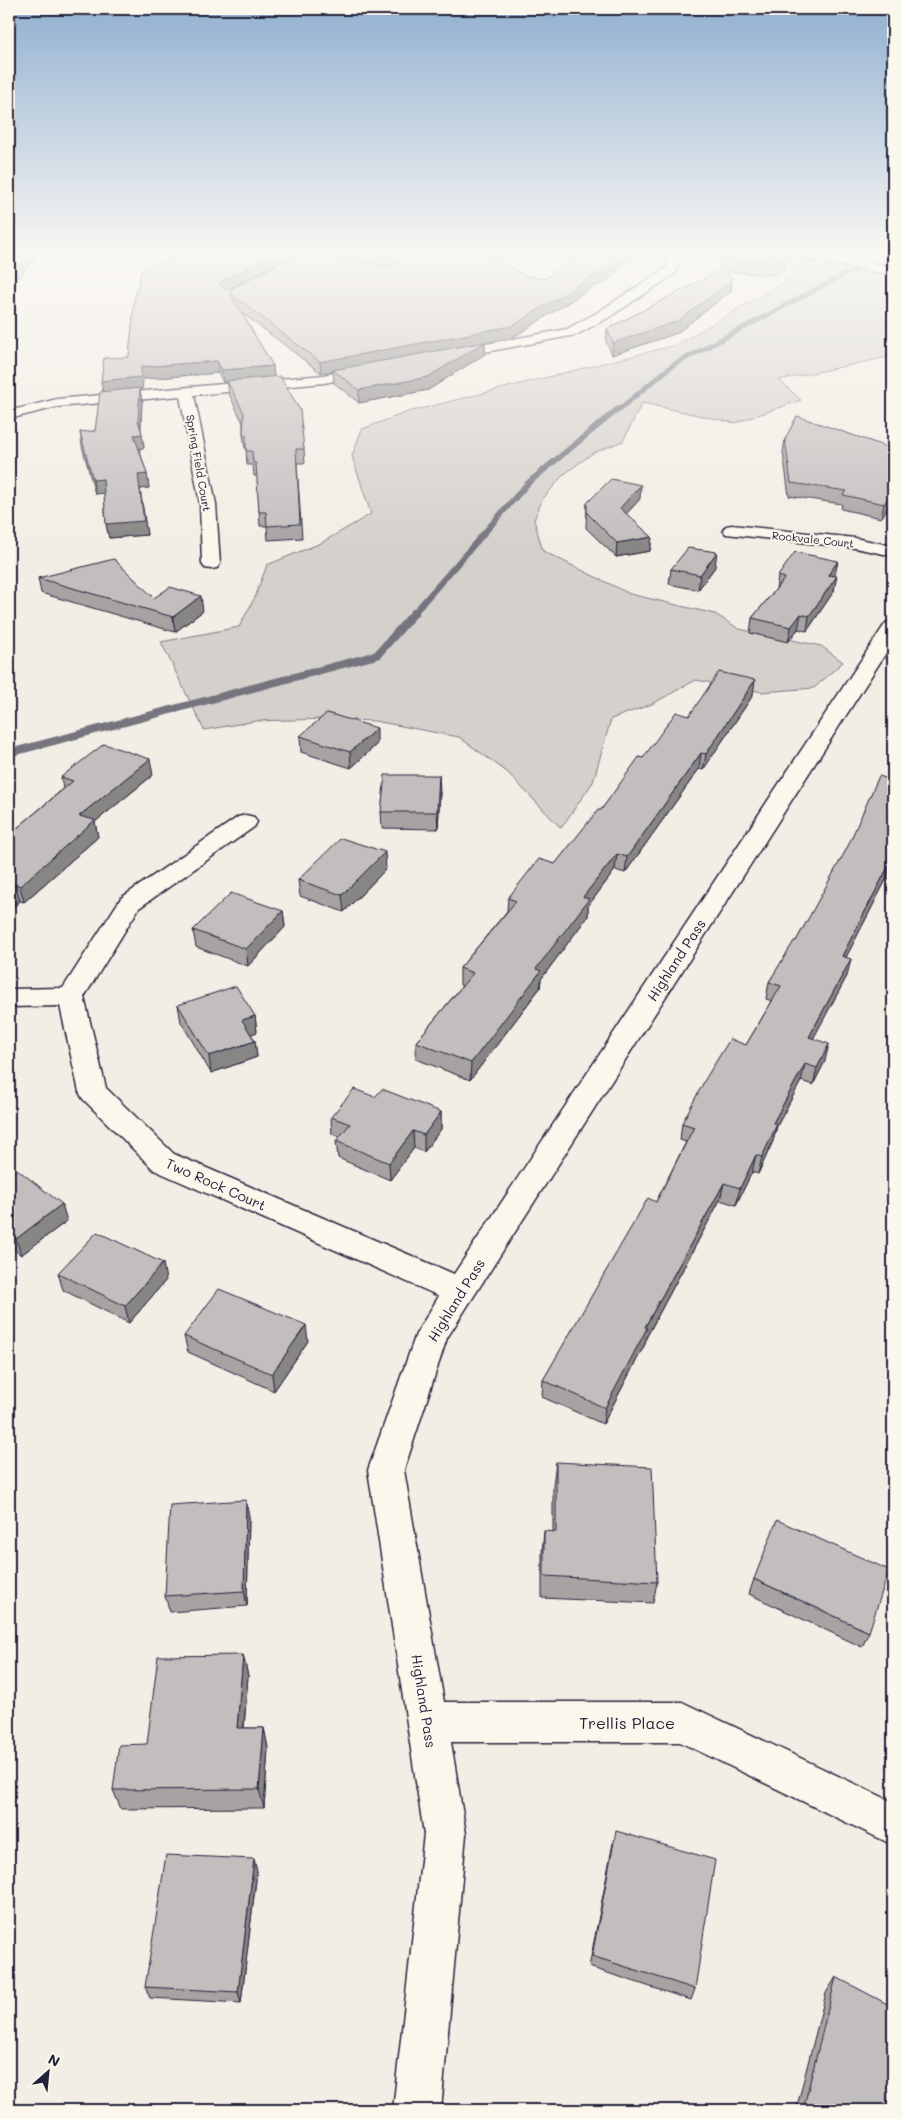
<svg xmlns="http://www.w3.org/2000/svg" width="902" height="2119" viewBox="0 0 902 2119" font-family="Mali,sans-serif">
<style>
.green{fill:#d4d1cc;stroke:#7b7a84}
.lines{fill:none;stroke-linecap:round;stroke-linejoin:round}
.stream-far2{stroke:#76747f;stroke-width:5}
.stream-far1{stroke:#76747f;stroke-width:6}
.stream{stroke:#76747f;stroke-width:8}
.minor-casing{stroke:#22223b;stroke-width:3}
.minor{fill:#fbf7ec;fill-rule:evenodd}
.wall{fill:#a7a3a3;stroke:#22223b}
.shaded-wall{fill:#888585;stroke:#22223b}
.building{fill:#c2bebe;stroke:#22223b}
.labels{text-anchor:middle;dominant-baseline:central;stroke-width:4;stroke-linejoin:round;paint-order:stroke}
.far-street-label{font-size:11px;fill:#22223b;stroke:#fbf7ec}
.street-label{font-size:14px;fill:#22223b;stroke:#fbf7ec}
.near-street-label{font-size:16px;fill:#22223b;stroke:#fbf7ec}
</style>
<rect width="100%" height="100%" fill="#f2eee5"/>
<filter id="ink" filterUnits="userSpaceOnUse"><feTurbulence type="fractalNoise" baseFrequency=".02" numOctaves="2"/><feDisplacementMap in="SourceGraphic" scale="10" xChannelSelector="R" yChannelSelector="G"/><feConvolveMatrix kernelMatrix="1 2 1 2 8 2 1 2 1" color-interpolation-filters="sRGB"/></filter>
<g filter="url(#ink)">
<path class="green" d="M 803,260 L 893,275 L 893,356 L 779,380 L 801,400 L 735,423 L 642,403 L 623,441 L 593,453 L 563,475 L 542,500 L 534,520 L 543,551 L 630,594 L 715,614 L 739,629 L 821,646 L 843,662 L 814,688 L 762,692 L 696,680 L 652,704 L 611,719 L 593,782 L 561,828 L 507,772 L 459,737 L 375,721 L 326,719 L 256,721 L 204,730 L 161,642 L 239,627 L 255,597 L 267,565 L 321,543 L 371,514 L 352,456 L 362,429 L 408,412 L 676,345 L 788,280 Z"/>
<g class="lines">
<path class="stream-far2" d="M 617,411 L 673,365 L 845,274 L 893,260"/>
<path class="stream-far1" d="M 414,613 L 528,483 L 618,409"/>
<path class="stream" d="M 9,753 L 377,655 L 415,612"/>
<g class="minor-casing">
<g id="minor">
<path d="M 305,250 L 320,250 L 278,274 L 274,275 L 268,271 Z"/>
<path d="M 666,250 L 796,250 L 893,267 L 893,275 L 796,258 L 681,257 L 676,273 L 608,318 L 576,335 L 448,359 L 441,355 L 448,351 L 567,329 L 598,312 L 666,268 L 670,254 Z"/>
<path d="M 369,366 L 374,367 L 376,370 L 374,373 L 324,383 L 194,395 L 216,504 L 220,564 L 217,568 L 211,569 L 205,568 L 202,564 L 200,504 L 180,396 L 57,407 L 9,419 L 9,411 L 57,399 L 324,375 Z"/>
<path d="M 732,525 L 855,538 L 893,546 L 893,556 L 855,548 L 726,534 L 723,530 L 726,526 Z"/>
<path d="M 893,621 L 893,642 L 447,1338 L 404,1470 L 444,1702 L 682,1702 L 893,1802 L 893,1845 L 680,1742 L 451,1742 L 466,1834 L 441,2110 L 393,2110 L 424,1834 L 368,1470 L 416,1334 L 439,1296 L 154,1170 L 83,1099 L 79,1092 L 60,1006 L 9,1007 L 9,989 L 63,988 L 121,898 L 238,817 L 246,815 L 254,817 L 257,822 L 254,827 L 139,908 L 84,997 L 106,1088 L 174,1154 L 454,1274 L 883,627 L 886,623 Z"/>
</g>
</g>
<use href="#minor" class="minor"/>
</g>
<g class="wall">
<path d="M 301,250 L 230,289 L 389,267 L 390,266 L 317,254 L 317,250 L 482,250 L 526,276 L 545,279 L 604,283 L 594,286 L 512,338 L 485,343 L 485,354 L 428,390 L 359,403 L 334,383 L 333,371 L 321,373 L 241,312 L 273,366 L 274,377 L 304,449 L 305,463 L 297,463 L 302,538 L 268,540 L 267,526 L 260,526 L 257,476 L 254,476 L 253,465 L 247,465 L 246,448 L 245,448 L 243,435 L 243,423 L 229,394 L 227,382 L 223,382 L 218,373 L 143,379 L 142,389 L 140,390 L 142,401 L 141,428 L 144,448 L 139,448 L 147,474 L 149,488 L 140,489 L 147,535 L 109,538 L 106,524 L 104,493 L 95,494 L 82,446 L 80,432 L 95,431 L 103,392 L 101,381 L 129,357 L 135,296 Z"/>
<path d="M 787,250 L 784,272 L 776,271 L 775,275 L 727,272 L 732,280 L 731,291 L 677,333 L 612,355 L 606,341 L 607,329 L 720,271 L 722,260 Z"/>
<path d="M 785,439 L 893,449 L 893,507 L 889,506 L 881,518 L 841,509 L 842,504 L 789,496 L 783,452 Z"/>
<path d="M 640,499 L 626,514 L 652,537 L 650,551 L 616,557 L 586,528 L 587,503 Z"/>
<path d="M 838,561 L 834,576 L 834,591 L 807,631 L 798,629 L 788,642 L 750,633 L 752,618 L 776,589 L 778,576 Z"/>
<path d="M 715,567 L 698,590 L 669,584 L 671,569 Z"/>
<path d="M 38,578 L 154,598 L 203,611 L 175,632 L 41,593 Z"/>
<path d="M 753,695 L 703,770 L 699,769 L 625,873 L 615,870 L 588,906 L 588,916 L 541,979 L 540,988 L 470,1080 L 416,1059 L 416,1042 L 462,986 L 460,985 L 460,968 L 507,911 L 508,898 L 555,864 L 601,810 L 643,758 L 689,716 Z"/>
<path d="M 300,736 L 377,744 L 351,768 L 301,752 Z"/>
<path d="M 893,770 L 893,880 L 887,878 L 846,957 L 847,976 L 813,1038 L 825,1061 L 813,1085 L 801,1081 L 777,1126 L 773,1141 L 758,1174 L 752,1172 L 736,1205 L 720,1200 L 646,1338 L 645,1344 L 603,1424 L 542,1397 L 543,1380 L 656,1202 L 686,1142 L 680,1140 L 682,1123 L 746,1045 L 772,1001 L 766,999 L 769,982 L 796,941 Z"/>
<path d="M 153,775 L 95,822 L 98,837 L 24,902 L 20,901 L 9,912 L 9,835 L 63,789 L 61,777 Z"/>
<path d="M 440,792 L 438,829 L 382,828 L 381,812 Z"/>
<path d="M 386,869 L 344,912 L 300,896 L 298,880 Z"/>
<path d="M 283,911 L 285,927 L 248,966 L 196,947 L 193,930 Z"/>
<path d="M 178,1005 L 255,1016 L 257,1032 L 251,1034 L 255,1041 L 257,1057 L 211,1073 L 181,1022 Z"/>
<path d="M 375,1097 L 441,1112 L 441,1129 L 424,1152 L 414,1148 L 390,1180 L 338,1158 L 336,1141 L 340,1137 L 332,1134 L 331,1117 Z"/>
<path d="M 9,1163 L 67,1221 L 21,1255 L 9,1246 Z"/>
<path d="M 58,1273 L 166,1280 L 129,1323 L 63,1290 Z"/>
<path d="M 184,1336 L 308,1341 L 274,1391 L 188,1352 Z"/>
<path d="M 556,1462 L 657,1582 L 653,1603 L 542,1598 L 542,1553 L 544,1531 L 553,1532 L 553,1485 Z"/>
<path d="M 249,1516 L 247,1606 L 170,1612 L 165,1596 Z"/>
<path d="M 754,1579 L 869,1632 L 862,1647 L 749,1594 Z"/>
<path d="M 243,1655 L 248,1676 L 244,1728 L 264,1728 L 268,1748 L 264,1808 L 121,1809 L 113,1790 L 147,1744 Z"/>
<path d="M 613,1843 L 695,1989 L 691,2000 L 589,1967 Z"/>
<path d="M 257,1871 L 241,2003 L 150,1998 L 145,1987 Z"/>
<path d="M 836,1977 L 893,2110 L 796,2110 L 826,1993 Z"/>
</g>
<g class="shaded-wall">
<path d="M 32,250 L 34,259 L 9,291 L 9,279 Z"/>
<path d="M 281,250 L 301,250 L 220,294 L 219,283 Z"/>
<path d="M 630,250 L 642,250 L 604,283 L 594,286 L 512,338 L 485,343 L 485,354 L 428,390 L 359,403 L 359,390 L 484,343 L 321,373 L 320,362 Z"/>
<path d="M 732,280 L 731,291 L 677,333 L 612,355 L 613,343 Z"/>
<path d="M 217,361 L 218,373 L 143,379 L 142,389 L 140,390 L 142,401 L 140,433 L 103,393 L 101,381 L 141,367 Z"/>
<path d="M 273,366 L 274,378 L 223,382 L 222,370 Z"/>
<path d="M 142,434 L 144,448 L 136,449 L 134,435 Z"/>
<path d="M 147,474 L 149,488 L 140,489 L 147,535 L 109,538 L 106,524 L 138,475 Z"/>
<path d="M 103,479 L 105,493 L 95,494 L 93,480 Z"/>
<path d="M 641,485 L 640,499 L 619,522 L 620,508 Z"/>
<path d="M 892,492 L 889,506 L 881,518 L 884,504 Z"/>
<path d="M 652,537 L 650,551 L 616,557 L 617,543 Z"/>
<path d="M 717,552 L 715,567 L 698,590 L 700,575 Z"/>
<path d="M 838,561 L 835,575 L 826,589 L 828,575 Z"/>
<path d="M 837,576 L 834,591 L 807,631 L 809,616 Z"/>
<path d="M 201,596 L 203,611 L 175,632 L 173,617 Z"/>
<path d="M 801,614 L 798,629 L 788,642 L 791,627 Z"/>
<path d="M 755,680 L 753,695 L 703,770 L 706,754 Z"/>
<path d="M 377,728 L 377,744 L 351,768 L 350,752 Z"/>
<path d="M 701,753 L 699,769 L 625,873 L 627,857 Z"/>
<path d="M 150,759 L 153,775 L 95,822 L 98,837 L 24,902 L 20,886 L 79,816 Z"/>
<path d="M 439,775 L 440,792 L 438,829 L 437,812 Z"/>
<path d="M 385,852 L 386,869 L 344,912 L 342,895 Z"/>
<path d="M 617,854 L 615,870 L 588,906 L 588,916 L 541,979 L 540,988 L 470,1080 L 471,1063 L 583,897 Z"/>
<path d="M 891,861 L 887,878 L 838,973 L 842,956 Z"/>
<path d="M 16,884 L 20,901 L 9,912 L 9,891 Z"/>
<path d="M 283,911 L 285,927 L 248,966 L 246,949 Z"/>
<path d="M 851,959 L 847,976 L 805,1054 L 809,1037 Z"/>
<path d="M 255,1016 L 257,1032 L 244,1037 L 242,1020 Z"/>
<path d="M 255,1041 L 257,1057 L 211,1073 L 209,1056 Z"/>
<path d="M 829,1044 L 825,1061 L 813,1085 L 817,1068 Z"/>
<path d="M 805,1064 L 801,1081 L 777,1126 L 773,1141 L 758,1174 L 762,1157 L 773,1123 Z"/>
<path d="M 441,1112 L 441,1129 L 424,1152 L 424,1135 Z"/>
<path d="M 413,1131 L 414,1148 L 390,1180 L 389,1163 Z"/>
<path d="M 756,1155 L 752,1172 L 736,1205 L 740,1188 Z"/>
<path d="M 724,1183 L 720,1200 L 646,1338 L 645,1344 L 603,1424 L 605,1408 L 645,1327 Z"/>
<path d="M 62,1204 L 67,1221 L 21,1255 L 16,1239 Z"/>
<path d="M 163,1263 L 166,1280 L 129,1323 L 125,1306 Z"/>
<path d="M 306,1325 L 308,1341 L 274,1391 L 272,1374 Z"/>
<path d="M 246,1500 L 249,1516 L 247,1606 L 244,1591 Z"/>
<path d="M 243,1655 L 248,1676 L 242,1748 L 237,1728 Z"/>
<path d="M 264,1728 L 268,1748 L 264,1808 L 259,1789 Z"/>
<path d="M 254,1859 L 257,1871 L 241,2003 L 238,1992 Z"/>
</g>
<g class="building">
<path d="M 9,250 L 32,250 L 9,279 Z"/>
<path d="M 187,250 L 281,250 L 219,283 L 226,290 L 231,289 L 302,252 L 389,267 L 398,261 L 390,256 L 357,250 L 482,250 L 526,276 L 545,279 L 582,250 L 630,250 L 604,272 L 595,275 L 512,326 L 320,362 L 230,293 L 273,366 L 222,370 L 217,361 L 141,367 L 141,377 L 101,381 L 104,358 L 129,357 L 135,296 L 142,269 L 155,265 Z"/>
<path d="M 735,250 L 787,250 L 786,260 L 777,260 L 777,263 L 722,260 Z"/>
<path d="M 725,268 L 732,280 L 678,321 L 613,343 L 607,329 Z"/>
<path d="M 485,342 L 428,377 L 359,390 L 333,370 Z"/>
<path d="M 280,376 L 300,410 L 304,449 L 296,449 L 300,524 L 267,526 L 266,512 L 259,512 L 256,463 L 253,463 L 252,451 L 246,451 L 246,435 L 243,435 L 244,413 L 227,381 Z"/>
<path d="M 140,388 L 138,420 L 142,434 L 134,435 L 147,474 L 138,475 L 144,521 L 106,524 L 103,479 L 93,480 L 80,432 L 95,431 L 100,392 Z"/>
<path d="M 797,416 L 893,449 L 893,492 L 892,492 L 884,504 L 843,495 L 847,491 L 791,483 L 785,439 Z"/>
<path d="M 611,479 L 641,485 L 620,508 L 652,537 L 617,543 L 587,513 L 587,503 Z"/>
<path d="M 688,548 L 717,552 L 700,575 L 671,569 Z"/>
<path d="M 795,552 L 838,561 L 828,575 L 837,576 L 809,616 L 801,614 L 791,627 L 752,618 L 785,578 L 778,576 Z"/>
<path d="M 114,559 L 154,598 L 170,587 L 201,596 L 173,617 L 38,578 Z"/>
<path d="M 719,672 L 755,680 L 706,754 L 701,753 L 627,857 L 617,854 L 583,897 L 589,899 L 536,969 L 541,971 L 471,1063 L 416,1042 L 473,973 L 460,968 L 516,901 L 508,898 L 539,859 L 555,864 L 598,810 L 601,810 L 639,757 L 643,758 L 676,712 L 689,716 Z"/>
<path d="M 327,713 L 377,728 L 350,752 L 300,736 Z"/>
<path d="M 104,744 L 150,759 L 79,816 L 95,820 L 20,886 L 16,884 L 9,891 L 9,840 L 10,839 L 9,838 L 9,835 L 73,781 L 61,777 Z"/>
<path d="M 893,770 L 893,862 L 891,861 L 842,956 L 851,959 L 809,1037 L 829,1044 L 817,1068 L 805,1064 L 773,1123 L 777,1124 L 762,1157 L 756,1155 L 740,1188 L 724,1183 L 645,1327 L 647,1328 L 605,1408 L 543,1380 L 648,1198 L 656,1202 L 694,1127 L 682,1123 L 706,1078 L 730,1039 L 746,1045 L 781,986 L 769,982 L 794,941 L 796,941 L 847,848 L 879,776 L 889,779 Z"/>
<path d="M 385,775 L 439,775 L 437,812 L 381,812 Z"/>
<path d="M 341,838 L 385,852 L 342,895 L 298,880 Z"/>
<path d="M 231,893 L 283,911 L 246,949 L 193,930 Z"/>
<path d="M 236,986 L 255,1016 L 242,1020 L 255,1041 L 209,1056 L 178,1005 Z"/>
<path d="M 354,1089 L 375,1097 L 382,1089 L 441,1112 L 424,1135 L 413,1131 L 389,1163 L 336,1141 L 350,1124 L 331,1117 Z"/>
<path d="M 9,1163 L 62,1204 L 16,1239 L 9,1233 Z"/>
<path d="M 97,1232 L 163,1263 L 125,1306 L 58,1273 Z"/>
<path d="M 219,1289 L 306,1325 L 272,1374 L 184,1336 Z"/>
<path d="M 556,1462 L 652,1467 L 657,1582 L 544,1576 L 544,1531 L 556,1532 Z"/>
<path d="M 246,1500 L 244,1591 L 165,1596 L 170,1505 Z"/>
<path d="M 777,1520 L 889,1570 L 869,1632 L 754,1579 Z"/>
<path d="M 243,1655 L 237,1728 L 264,1728 L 259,1789 L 113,1790 L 119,1745 L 147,1744 L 158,1656 Z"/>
<path d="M 616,1831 L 715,1860 L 695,1989 L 592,1956 Z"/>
<path d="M 166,1855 L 254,1859 L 238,1992 L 145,1987 Z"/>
<path d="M 836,1977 L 893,2007 L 893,2110 L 803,2110 Z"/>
</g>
</g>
<linearGradient id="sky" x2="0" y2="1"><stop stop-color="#91b0d0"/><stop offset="0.46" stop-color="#f9f7f3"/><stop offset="1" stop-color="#f9f7f3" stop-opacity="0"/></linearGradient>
<rect width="902" height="547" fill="url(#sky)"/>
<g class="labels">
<g class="far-street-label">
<text transform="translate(199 463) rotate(80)">Spring Field Court</text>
<text transform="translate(813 539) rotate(6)">Rockvale Court</text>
</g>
<g class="street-label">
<text transform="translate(676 960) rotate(-57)">Highland Pass</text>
<text transform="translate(216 1184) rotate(24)">Two Rock Court</text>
<text transform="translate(456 1300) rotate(-58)">Highland Pass</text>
<text transform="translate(424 1701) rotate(81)">Highland Pass</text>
</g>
<g class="near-street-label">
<text x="627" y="1722">Trellis Place</text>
</g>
</g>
<rect width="902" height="2119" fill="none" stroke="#fbf7ec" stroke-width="30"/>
<rect x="15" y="15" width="872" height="2089" fill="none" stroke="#22223b" stroke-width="2" filter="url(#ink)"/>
<g transform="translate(48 2072) rotate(27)" stroke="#fbf7ec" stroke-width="4" paint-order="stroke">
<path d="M0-4L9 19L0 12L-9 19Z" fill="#22223b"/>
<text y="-8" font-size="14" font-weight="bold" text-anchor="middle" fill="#22223b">N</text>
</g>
</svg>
